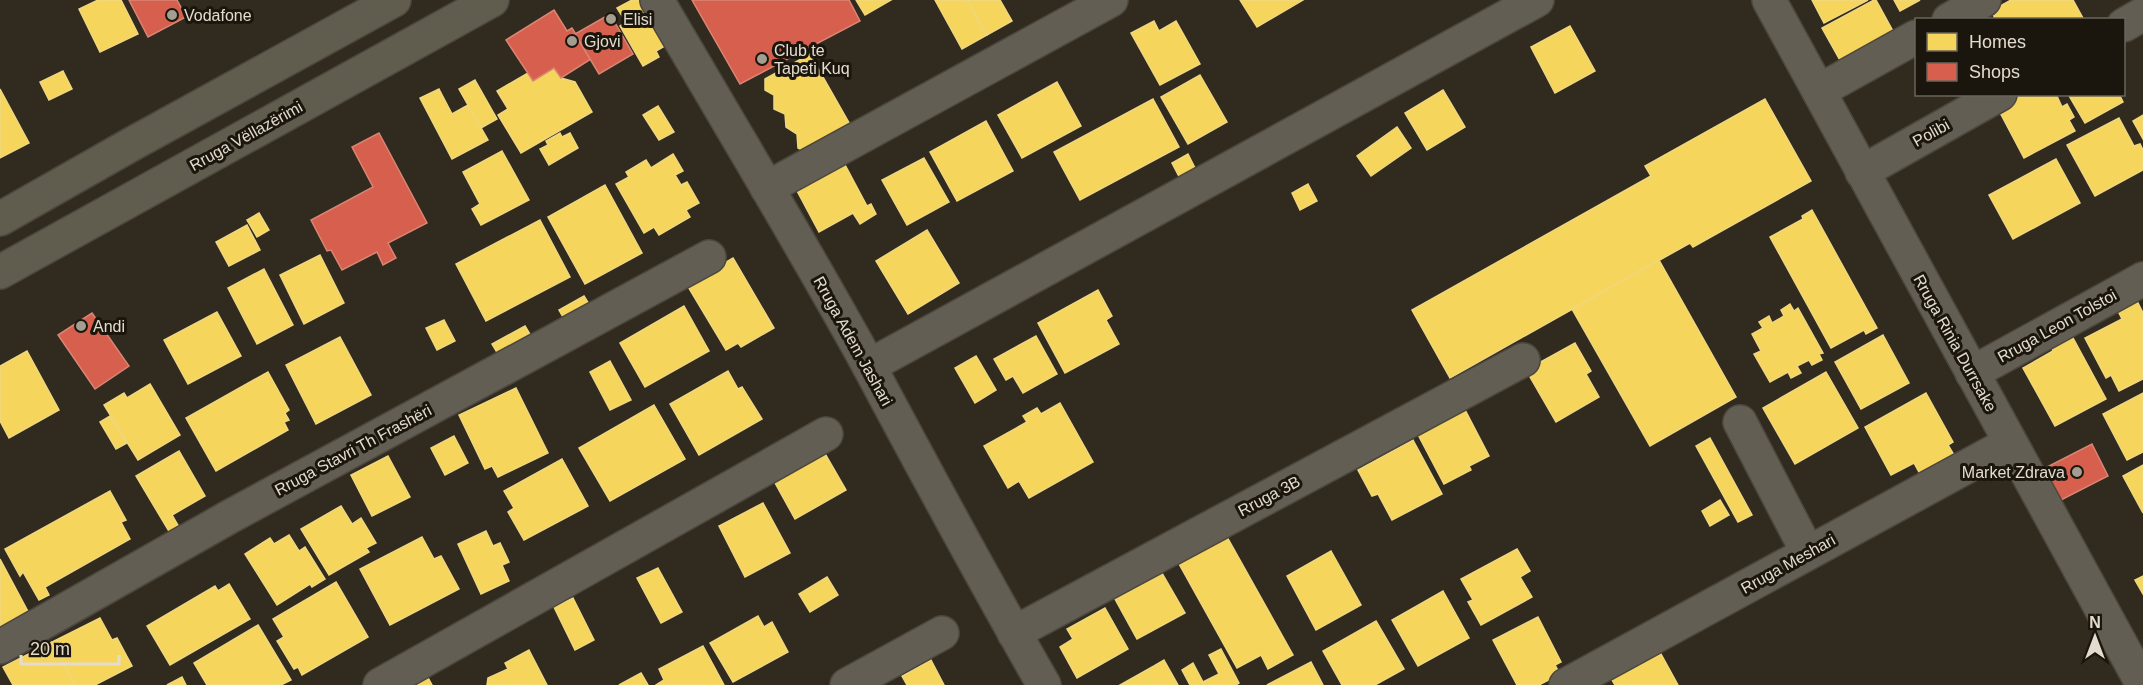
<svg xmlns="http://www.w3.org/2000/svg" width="2143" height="685" viewBox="0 0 2143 685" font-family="Arial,sans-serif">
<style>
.homes{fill:#f6d55c;stroke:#f0d77e;stroke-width:1.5}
.shops{fill:#d6604d;stroke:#da8574;stroke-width:1.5}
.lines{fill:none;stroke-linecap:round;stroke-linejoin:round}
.minor-casing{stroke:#4c473d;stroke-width:36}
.major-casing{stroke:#4c473d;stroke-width:36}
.minor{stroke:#625e54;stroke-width:33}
.major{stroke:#605d4f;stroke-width:33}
.poi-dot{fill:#a49e91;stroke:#1b160d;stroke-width:2}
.labels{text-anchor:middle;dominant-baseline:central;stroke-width:6;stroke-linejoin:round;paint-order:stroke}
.poi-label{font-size:16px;fill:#e3dcce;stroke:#1b160d;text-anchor:start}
.street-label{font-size:16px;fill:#e3dcce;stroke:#1b160d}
</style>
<rect width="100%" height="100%" fill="#302a1f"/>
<g class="homes">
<path d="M 98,0 L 121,0 L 138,34 L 100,52 L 79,9 Z"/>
<path d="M 632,0 L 645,0 L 670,43 L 656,51 L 659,57 L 643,66 L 620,26 L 626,22 L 617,8 Z"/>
<path d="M 856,0 L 891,0 L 865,15 Z"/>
<path d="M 935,0 L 967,0 L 987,35 L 962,49 Z"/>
<path d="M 967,0 L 1000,0 L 1012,21 L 987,35 Z"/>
<path d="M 1240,0 L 1303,0 L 1257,27 Z"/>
<path d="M 1812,0 L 1868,0 L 1824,23 Z"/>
<path d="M 1874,0 L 1876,0 L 1894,33 L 1841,62 L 1822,28 Z"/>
<path d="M 1894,0 L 1920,0 L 1900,11 Z"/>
<path d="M 2011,0 L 2073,0 L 2084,20 L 1996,20 L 1991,11 Z"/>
<path d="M 1154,21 L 1159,31 L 1176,21 L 1200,64 L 1160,85 L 1131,33 Z"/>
<path d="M 1570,26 L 1595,71 L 1555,93 L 1531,47 Z"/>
<path d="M 810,54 L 852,128 L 808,153 L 798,148 L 797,134 L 786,127 L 785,114 L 774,109 L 774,95 L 765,90 L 765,79 Z"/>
<path d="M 554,68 L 561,78 L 575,82 L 592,112 L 521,153 L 498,115 L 508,109 L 497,91 L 528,73 L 533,81 Z"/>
<path d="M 63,71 L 72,89 L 49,100 L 40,82 Z"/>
<path d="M 1200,75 L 1227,122 L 1188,144 L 1161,97 Z"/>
<path d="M 475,80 L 497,119 L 481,128 L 459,89 Z"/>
<path d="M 1057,82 L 1081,126 L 1022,158 L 998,115 Z"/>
<path d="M 0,89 L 29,143 L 0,158 Z"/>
<path d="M 439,89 L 452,114 L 468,105 L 488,140 L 452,159 L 420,98 Z"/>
<path d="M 1443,90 L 1465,127 L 1427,150 L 1405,113 Z"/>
<path d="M 2012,94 L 2030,94 L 2032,97 L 2037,94 L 2056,94 L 2062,107 L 2067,104 L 2074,117 L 2069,120 L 2075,131 L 2024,158 L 1995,103 Z"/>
<path d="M 2068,94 L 2119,94 L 2123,102 L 2085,123 Z"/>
<path d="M 1153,99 L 1179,147 L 1080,200 L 1054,152 Z"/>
<path d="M 1765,99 L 1811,181 L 1693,247 L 1690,243 L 1450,378 L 1412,310 L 1651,176 L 1645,166 Z"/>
<path d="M 658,106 L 674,132 L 659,140 L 643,115 Z"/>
<path d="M 2143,115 L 2143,139 L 2133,121 Z"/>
<path d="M 2119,118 L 2134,146 L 2140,144 L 2143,150 L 2143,170 L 2095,196 L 2067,145 Z"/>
<path d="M 986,121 L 1013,171 L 957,201 L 930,152 Z"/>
<path d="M 1397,127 L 1411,148 L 1371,176 L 1357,156 Z"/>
<path d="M 560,133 L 562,137 L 570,133 L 578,148 L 549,165 L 540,149 L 548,145 L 546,141 Z"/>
<path d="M 502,151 L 529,200 L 481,225 L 472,209 L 480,204 L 463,172 Z"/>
<path d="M 673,154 L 683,171 L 675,175 L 681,185 L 687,182 L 699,203 L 686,210 L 690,217 L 659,235 L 654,227 L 644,233 L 616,184 L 629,177 L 626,172 L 646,160 L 651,168 Z"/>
<path d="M 1188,154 L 1199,176 L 1183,184 L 1172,163 Z"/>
<path d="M 924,158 L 949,202 L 907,225 L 882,180 Z"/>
<path d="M 2056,159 L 2080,203 L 2013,239 L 1989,195 Z"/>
<path d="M 843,161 L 867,206 L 871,204 L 876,214 L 860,224 L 853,213 L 819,232 L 795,187 Z"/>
<path d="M 1308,184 L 1317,201 L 1300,210 L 1292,193 Z"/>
<path d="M 605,185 L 642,253 L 585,284 L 548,217 Z"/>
<path d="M 1812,210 L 1877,328 L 1866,334 L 1864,330 L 1831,348 L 1770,237 L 1803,219 L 1802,216 Z"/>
<path d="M 259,213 L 269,230 L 257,237 L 247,220 Z"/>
<path d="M 540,220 L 570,277 L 486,321 L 456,264 Z"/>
<path d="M 247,225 L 260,250 L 229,266 L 216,242 Z"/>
<path d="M 927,230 L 959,283 L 908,314 L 876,261 Z"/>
<path d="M 320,255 L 344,303 L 304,324 L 280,275 Z"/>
<path d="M 733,258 L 774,328 L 741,347 L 738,343 L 726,350 L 687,285 Z"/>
<path d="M 1659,260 L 1736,397 L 1650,446 L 1572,309 Z"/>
<path d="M 264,269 L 293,325 L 257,344 L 228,288 Z"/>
<path d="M 1098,290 L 1112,316 L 1106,320 L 1119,344 L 1065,373 L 1038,323 Z"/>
<path d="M 584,296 L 592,309 L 567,324 L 559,310 Z"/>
<path d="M 2135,297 L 2143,313 L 2143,379 L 2119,391 L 2111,375 L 2106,378 L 2085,338 L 2122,319 L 2116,307 Z"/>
<path d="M 1790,304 L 1794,311 L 1798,308 L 1823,353 L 1819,354 L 1822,360 L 1812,365 L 1809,360 L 1797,366 L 1801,373 L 1791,378 L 1788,372 L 1770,382 L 1754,354 L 1761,351 L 1752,334 L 1763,328 L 1759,322 L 1769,316 L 1772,323 L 1784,316 L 1781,310 Z"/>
<path d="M 684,306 L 709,351 L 645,387 L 620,343 Z"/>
<path d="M 217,312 L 241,356 L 188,384 L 164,340 Z"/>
<path d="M 444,320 L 455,341 L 437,350 L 426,328 Z"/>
<path d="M 525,326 L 534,341 L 501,359 L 492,344 Z"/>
<path d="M 1883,335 L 1909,383 L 1861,409 L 1835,362 Z"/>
<path d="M 1036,336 L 1057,374 L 1023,393 L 1013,376 L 1006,380 L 994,359 Z"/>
<path d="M 2072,336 L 2106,399 L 2055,426 L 2023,368 L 2053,351 L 2051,347 Z"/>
<path d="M 340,337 L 371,395 L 316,424 L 286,365 Z"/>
<path d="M 1575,343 L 1591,371 L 1586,374 L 1599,397 L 1556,422 L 1526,370 Z"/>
<path d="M 27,351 L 59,410 L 9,438 L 0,421 L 0,366 Z"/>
<path d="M 976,356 L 996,390 L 975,403 L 955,368 Z"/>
<path d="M 610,361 L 631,400 L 610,410 L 590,372 Z"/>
<path d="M 728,371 L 738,389 L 742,387 L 762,419 L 699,455 L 670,404 Z"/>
<path d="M 268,372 L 289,410 L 285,413 L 289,420 L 284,422 L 288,430 L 216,471 L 186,418 Z"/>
<path d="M 1826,372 L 1858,428 L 1795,464 L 1763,408 Z"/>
<path d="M 150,384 L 180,435 L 138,460 L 104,405 L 124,393 L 127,398 Z"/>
<path d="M 516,388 L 548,453 L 498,477 L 492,466 L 485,469 L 459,415 Z"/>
<path d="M 1926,393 L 1953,442 L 1948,445 L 1954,455 L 1920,474 L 1914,463 L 1891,475 L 1865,427 Z"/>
<path d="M 2143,393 L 2143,452 L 2127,460 L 2103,414 Z"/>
<path d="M 1461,402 L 1489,456 L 1469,466 L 1471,470 L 1444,484 L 1414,427 Z"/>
<path d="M 1060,403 L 1093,462 L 1029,498 L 1019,481 L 1008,488 L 984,446 L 1027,422 L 1023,416 L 1037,408 L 1041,414 Z"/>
<path d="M 654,405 L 685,459 L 610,501 L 579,448 Z"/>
<path d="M 110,416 L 127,443 L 116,449 L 100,422 Z"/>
<path d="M 454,436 L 468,463 L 445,475 L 431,448 Z"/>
<path d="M 1710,438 L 1752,515 L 1738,522 L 1696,446 Z"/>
<path d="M 1413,440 L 1442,494 L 1392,520 L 1378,494 L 1372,496 L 1358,470 Z"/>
<path d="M 179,451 L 205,496 L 172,515 L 179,527 L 170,533 L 136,476 Z"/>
<path d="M 824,452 L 846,490 L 795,519 L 774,481 Z"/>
<path d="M 388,456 L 410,497 L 372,516 L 351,475 Z"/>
<path d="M 562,459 L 588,506 L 524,540 L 508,512 L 514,508 L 504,491 Z"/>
<path d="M 2143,465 L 2143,513 L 2123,476 Z"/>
<path d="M 110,491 L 126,520 L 121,522 L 130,539 L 45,587 L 49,595 L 39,600 L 23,572 L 20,576 L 5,549 Z"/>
<path d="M 1720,500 L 1729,515 L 1710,526 L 1702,511 Z"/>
<path d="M 763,503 L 790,553 L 745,577 L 719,526 Z"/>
<path d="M 341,506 L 352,524 L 361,518 L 376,543 L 366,548 L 369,552 L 329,575 L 301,529 Z"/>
<path d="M 486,531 L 493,546 L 500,543 L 509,562 L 502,565 L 509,581 L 481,594 L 458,544 Z"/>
<path d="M 289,535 L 299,551 L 305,547 L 325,579 L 312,587 L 310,584 L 277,605 L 245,554 L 270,538 L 274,544 Z"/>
<path d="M 1226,535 L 1293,655 L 1268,669 L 1261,655 L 1237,668 L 1178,562 Z"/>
<path d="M 422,537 L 434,559 L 441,556 L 459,589 L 390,625 L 360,569 Z"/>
<path d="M 1517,549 L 1530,571 L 1520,577 L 1532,597 L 1481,625 L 1468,602 L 1473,600 L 1461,579 Z"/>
<path d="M 1331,551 L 1361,605 L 1316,630 L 1287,576 Z"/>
<path d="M 0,559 L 32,619 L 0,636 Z"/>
<path d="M 658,568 L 682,612 L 661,623 L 637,578 Z"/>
<path d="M 1162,573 L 1185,613 L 1137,639 L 1115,599 Z"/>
<path d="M 2143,576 L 2143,594 L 2135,580 Z"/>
<path d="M 827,577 L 838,595 L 810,612 L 799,594 Z"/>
<path d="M 336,582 L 368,637 L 302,675 L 298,667 L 294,669 L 277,641 L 284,637 L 273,619 Z"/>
<path d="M 229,584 L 250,619 L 170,665 L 147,626 L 215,586 L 218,591 Z"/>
<path d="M 1443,591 L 1469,638 L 1418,666 L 1392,620 Z"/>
<path d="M 573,598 L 594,640 L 575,650 L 554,607 Z"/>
<path d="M 1105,608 L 1128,649 L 1077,678 L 1060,647 L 1073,639 L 1067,629 Z"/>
<path d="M 758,616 L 764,627 L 772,622 L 788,652 L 733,682 L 710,643 Z"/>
<path d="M 1538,617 L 1561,662 L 1555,665 L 1560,674 L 1539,685 L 1517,685 L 1493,640 Z"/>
<path d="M 100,618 L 112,640 L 117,638 L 132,666 L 95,685 L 75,685 L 52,642 Z"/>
<path d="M 1376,621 L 1404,669 L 1375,685 L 1342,685 L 1323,651 Z"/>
<path d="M 258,625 L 291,680 L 281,685 L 207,685 L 194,663 Z"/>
<path d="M 52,642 L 75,685 L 13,685 L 3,667 Z"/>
<path d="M 1655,643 L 1678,685 L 1615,685 L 1609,675 Z"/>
<path d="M 703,646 L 724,685 L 656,685 L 664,680 L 659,669 Z"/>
<path d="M 1221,649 L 1239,683 L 1236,685 L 1190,685 L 1182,670 L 1193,663 L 1203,682 L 1219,674 L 1209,655 Z"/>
<path d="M 529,650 L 547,685 L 487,685 L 488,678 L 508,669 L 505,663 Z"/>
<path d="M 931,660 L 944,685 L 907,685 L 902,676 Z"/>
<path d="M 1164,660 L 1178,685 L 1120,685 L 1154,666 Z"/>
<path d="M 1311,662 L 1323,685 L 1267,685 Z"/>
<path d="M 641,673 L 648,685 L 619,685 Z"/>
<path d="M 426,674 L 432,685 L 404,685 Z"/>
<path d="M 182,677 L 186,685 L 167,685 Z"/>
</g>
<g class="shops">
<path d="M 129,0 L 177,0 L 186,17 L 148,37 Z"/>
<path d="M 692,0 L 849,0 L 860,21 L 740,84 Z"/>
<path d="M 554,10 L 567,31 L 572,28 L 591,59 L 561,78 L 554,68 L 533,81 L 506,40 Z"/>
<path d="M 610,14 L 633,54 L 599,74 L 575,34 Z"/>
<path d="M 379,133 L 427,223 L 388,243 L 396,258 L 383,265 L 377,252 L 342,270 L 331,250 L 327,251 L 311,220 L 373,187 L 352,147 Z"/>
<path d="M 92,313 L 129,366 L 95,389 L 58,335 Z"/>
<path d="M 2092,444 L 2108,476 L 2061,500 L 2045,468 Z"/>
</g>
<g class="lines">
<g class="minor-casing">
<g id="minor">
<path d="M 657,0 C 728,122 801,242 869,366 C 926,473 984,580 1044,685"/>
<path d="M 1769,0 L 2143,685"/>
<path d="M 1949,20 L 1984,0"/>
<path d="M 2124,25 L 2143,14"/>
<path d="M 1819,91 L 1916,37"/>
<path d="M 1862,172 L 2000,94"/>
<path d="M 767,188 L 1111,0"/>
<path d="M 869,366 L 1537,0"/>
<path d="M 1972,373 L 2143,279"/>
<path d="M 1740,422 L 1808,553"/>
<path d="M 1014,633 L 1523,360"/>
<path d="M 0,647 L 231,516 L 709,257"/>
<path d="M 380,685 L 826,434"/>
<path d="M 847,685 L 942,633"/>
<path d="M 1566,685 L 2010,443"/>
</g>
</g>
<g class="major-casing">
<g id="major">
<path d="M 0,219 L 132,144 L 394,0"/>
<path d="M 0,272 L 492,0"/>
</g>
</g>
<use href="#minor" class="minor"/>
<use href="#major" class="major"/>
</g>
<g class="poi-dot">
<circle cx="172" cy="15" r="6"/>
<circle cx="611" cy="19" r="6"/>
<circle cx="572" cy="41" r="6"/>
<circle cx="762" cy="59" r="6"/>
<circle cx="81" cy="326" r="6"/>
<circle cx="2077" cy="472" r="6"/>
</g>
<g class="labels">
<g class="poi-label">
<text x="184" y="15">Vodafone</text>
<text x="623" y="19">Elisi</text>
<text x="584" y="41">Gjovi</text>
<text x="774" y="50">Club te<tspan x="774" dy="18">Tapeti Kuq</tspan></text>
<text x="93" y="326">Andi</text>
<text x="2065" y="472" text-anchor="end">Market Zdrava</text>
</g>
<g class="street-label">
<text transform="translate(1931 133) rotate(-29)">Polibi</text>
<text transform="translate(246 136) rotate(-29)">Rruga Vëllazërimi</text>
<text transform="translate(2057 326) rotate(-29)">Rruga Leon Tolstoi</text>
<text transform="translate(853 341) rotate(61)">Rruga Adem Jashari</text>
<text transform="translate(1955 343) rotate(61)">Rruga Rinia Durrsake</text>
<text transform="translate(353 450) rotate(-28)">Rruga Stavri Th Frashëri</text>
<text transform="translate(1269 496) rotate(-28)">Rruga 3B</text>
<text transform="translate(1788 564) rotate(-29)">Rruga Meshari</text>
</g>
</g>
<rect x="1915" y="18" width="210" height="78" fill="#1b160d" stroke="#6b655a" stroke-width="1.5"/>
<rect x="1927" y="33" width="30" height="18" fill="#f6d55c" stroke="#6b655a" stroke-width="1.5"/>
<text x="1969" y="48" font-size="18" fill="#e3dcce">Homes</text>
<rect x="1927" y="63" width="30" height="18" fill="#d6604d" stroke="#6b655a" stroke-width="1.5"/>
<text x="1969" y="78" font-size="18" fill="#e3dcce">Shops</text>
<g transform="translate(2095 637)" stroke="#1b160d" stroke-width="4.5" paint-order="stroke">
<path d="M0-4.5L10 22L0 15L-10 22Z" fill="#e3dcce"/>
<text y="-9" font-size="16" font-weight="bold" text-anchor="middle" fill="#e3dcce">N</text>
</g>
<path d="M21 655v9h98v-9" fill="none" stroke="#e3dcce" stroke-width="3"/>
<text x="30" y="655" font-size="18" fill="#e3dcce" stroke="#1b160d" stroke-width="4.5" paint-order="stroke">20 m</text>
</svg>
